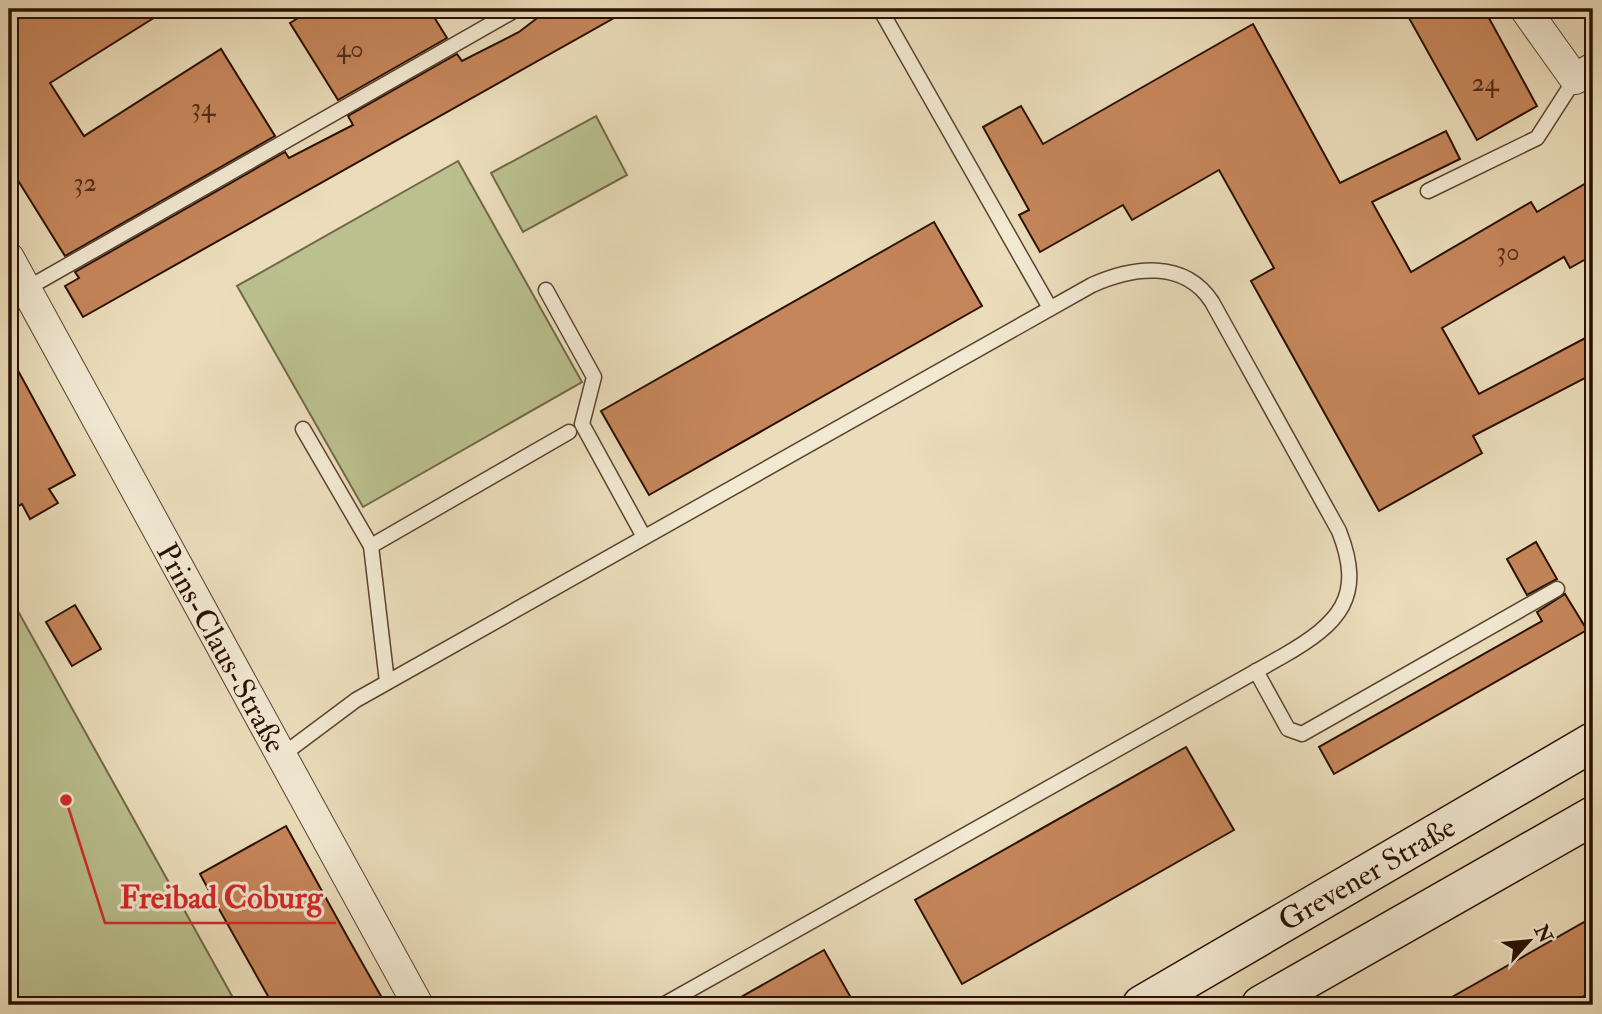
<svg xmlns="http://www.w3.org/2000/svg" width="1602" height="1014" viewBox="0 0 1602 1014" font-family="'IM FELL Double Pica',serif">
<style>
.green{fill:#bac08e;stroke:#726847;stroke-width:2}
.building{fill:#c6865b;stroke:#2a1000;stroke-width:2}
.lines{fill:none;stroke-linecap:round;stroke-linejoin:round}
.lane-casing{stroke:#5a432f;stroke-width:17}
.street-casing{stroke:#5a432f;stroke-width:32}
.secondary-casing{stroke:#2a1000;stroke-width:41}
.lane{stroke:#f2e9d3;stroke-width:14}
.street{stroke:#f2e9d3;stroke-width:30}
.secondary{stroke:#f2e9d3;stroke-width:38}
.labels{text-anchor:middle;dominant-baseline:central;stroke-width:6;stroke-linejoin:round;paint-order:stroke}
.number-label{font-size:26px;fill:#512e17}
.street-label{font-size:30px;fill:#2a1000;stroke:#f2e9d3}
.leader{fill:none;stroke:#d62828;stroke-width:2.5}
.callout-dot{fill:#d62828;stroke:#f2e9d3;stroke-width:2.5}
.callout-label{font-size:32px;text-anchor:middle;font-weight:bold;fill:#d62828;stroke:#f2e9d3;stroke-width:6;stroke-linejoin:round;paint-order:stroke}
</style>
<rect width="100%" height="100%" fill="#ebddbb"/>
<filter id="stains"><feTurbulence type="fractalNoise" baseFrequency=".00286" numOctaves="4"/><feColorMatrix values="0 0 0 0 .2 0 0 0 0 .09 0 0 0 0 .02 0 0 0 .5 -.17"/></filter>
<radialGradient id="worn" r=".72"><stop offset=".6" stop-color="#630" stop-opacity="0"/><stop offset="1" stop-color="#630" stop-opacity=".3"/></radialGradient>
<g class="green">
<path d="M 596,116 L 627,175 L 523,232 L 491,173 Z"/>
<path d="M 458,161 L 582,382 L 363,507 L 237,286 Z"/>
<path d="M 9,595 L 237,1005 L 9,1005 Z"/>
</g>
<g class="building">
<path d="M 9,9 L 168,9 L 50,83 L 84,136 L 221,49 L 275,136 L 65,256 L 9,166 Z"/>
<path d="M 313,9 L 429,9 L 447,38 L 338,100 L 290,23 Z"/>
<path d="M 549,9 L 630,9 L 83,317 L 65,286 L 79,278 L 75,272 L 285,152 L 289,158 L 353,125 L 348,116 L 457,54 L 462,61 L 519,32 Z"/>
<path d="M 1404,9 L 1484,9 L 1537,106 L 1477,140 Z"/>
<path d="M 1253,24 L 1340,183 L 1446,131 L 1460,159 L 1372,202 L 1411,272 L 1531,202 L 1537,212 L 1593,179 L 1593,255 L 1570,268 L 1564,257 L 1442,328 L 1479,394 L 1593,334 L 1593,374 L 1473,436 L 1482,453 L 1379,511 L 1251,281 L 1274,268 L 1219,170 L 1132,220 L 1123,205 L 1040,252 L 1019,215 L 1029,210 L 983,127 L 1021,106 L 1043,144 Z"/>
<path d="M 934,222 L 982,306 L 649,495 L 601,411 Z"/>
<path d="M 9,354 L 75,475 L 49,489 L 58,503 L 30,519 L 22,504 L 9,511 Z"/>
<path d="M 1536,542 L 1557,579 L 1527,595 L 1507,559 Z"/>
<path d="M 1565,594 L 1587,630 L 1334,774 L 1319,747 L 1542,621 L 1537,612 Z"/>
<path d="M 75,605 L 101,649 L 72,666 L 46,622 Z"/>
<path d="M 1186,747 L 1234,830 L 962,984 L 915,900 Z"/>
<path d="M 286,826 L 348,938 L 386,1005 L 273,1005 L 219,909 L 200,874 Z"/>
<path d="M 1593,917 L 1593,991 L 1568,1005 L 1438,1005 Z"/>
<path d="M 824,950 L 855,1005 L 727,1005 Z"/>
</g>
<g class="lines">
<g class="lane-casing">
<g id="lane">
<path d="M 880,9 L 1050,308"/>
<path d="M 1428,191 L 1537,138 L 1575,79"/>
<path d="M 26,289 L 517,9"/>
<path d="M 546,290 L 594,377 L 582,424 L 644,537"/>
<path d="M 303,429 L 371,546"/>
<path d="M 1256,671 L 1288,729 L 1302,734 L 1557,589"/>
<path d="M 387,682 L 371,546 L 569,432"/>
<path d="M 281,756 L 356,700 L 1092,285 C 1132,267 1184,259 1212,302 L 1339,531 C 1365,597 1340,623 1283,656 L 663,1005"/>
</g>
</g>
<g class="street-casing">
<g id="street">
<path d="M 1525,9 L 1575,79 L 1593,68"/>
<path d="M 9,258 L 418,1005"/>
</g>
</g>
<g class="secondary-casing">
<g id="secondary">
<path d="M 1142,1005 L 1593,742"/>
<path d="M 1261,1005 L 1593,816"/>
</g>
</g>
<use href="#lane" class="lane"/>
<use href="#street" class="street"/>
<use href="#secondary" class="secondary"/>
</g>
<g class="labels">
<g class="number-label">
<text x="350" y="49">40</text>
<text x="1485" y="83">24</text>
<text x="203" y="108">34</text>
<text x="85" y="183">32</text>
<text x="1508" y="252">30</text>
</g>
<g class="street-label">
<text transform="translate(221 648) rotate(61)">Prins-Claus-Straße</text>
<text transform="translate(1367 874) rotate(-30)">Grevener Straße</text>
</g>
</g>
<path class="leader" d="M66 800L105 923H336"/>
<circle class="callout-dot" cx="66" cy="800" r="7"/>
<g class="callout-label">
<text x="221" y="908">Freibad Coburg</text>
</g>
<rect width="1602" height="1014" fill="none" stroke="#ebddbb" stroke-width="35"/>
<rect x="10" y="10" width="1581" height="993" fill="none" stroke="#2a1000" stroke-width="3.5"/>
<rect x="18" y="18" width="1567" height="979" fill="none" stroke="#2a1000" stroke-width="2"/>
<g transform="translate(1529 941) rotate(63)" stroke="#f2e9d3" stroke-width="5" paint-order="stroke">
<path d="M0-5L12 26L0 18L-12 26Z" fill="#2a1000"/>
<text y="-10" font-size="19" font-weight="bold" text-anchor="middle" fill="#2a1000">N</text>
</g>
<rect width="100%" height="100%" filter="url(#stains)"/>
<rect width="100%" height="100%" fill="url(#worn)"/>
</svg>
